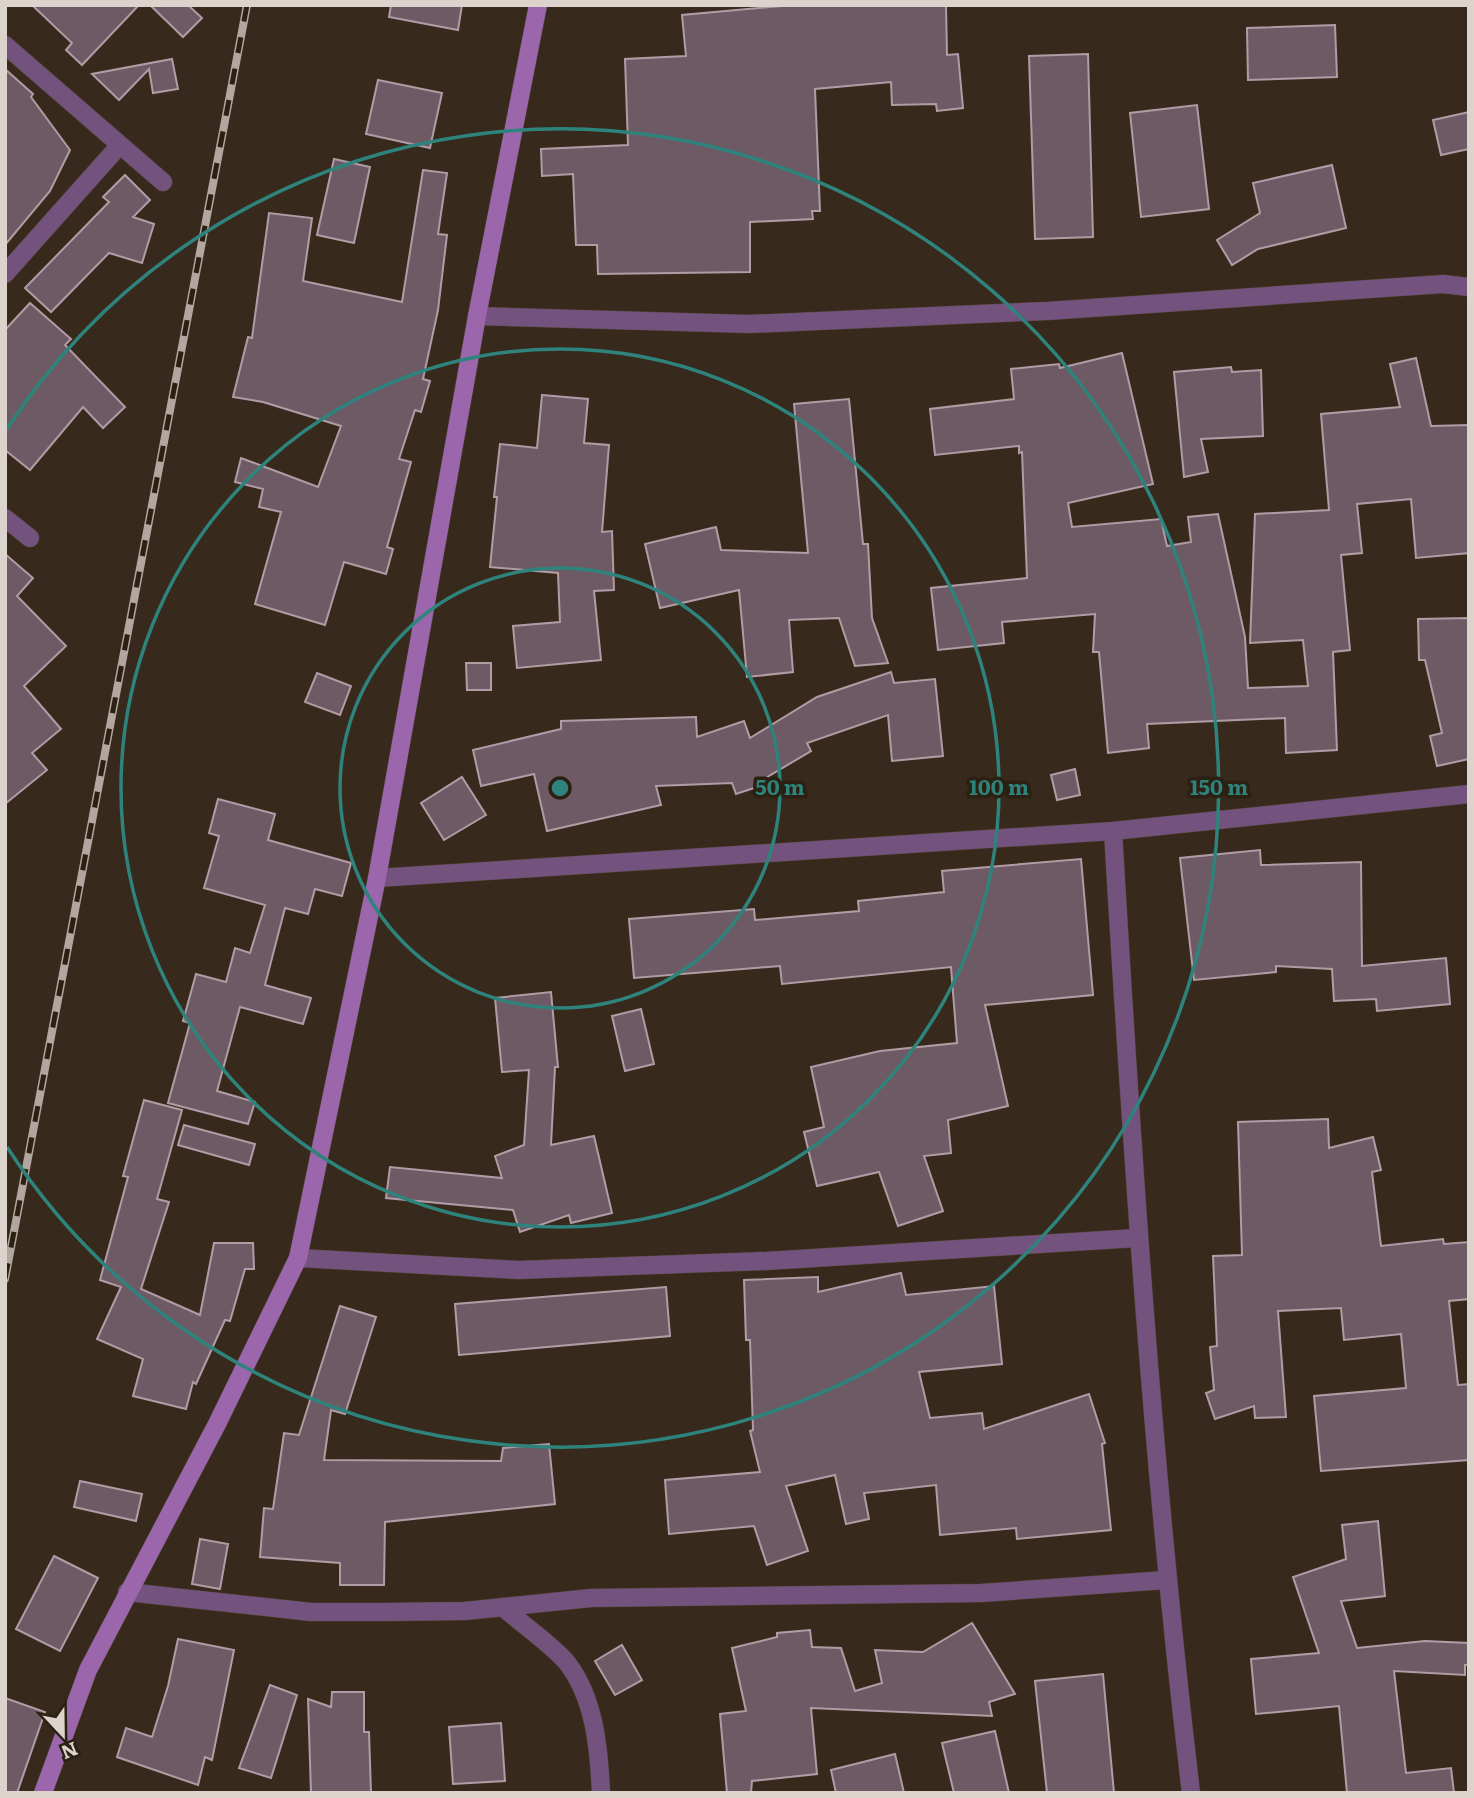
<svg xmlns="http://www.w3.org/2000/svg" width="1474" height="1798" viewBox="0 0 1474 1798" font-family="Literata,serif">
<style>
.building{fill:#6e5a64;stroke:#b19ca6;stroke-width:2}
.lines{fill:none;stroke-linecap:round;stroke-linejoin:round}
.street-casing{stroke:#514539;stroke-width:19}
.secondary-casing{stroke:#514539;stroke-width:19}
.street{stroke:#73527d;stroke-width:18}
.secondary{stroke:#9b66ab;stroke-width:18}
.rail-casing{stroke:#b1a79e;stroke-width:8}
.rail{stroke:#2c2013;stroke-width:5;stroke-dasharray:16;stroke-linecap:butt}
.ring{fill:none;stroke:#2e847c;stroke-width:3.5}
.centre{fill:#2e847c;stroke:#2c2013;stroke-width:3.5}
.ring-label{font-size:21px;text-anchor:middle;font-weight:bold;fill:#2e847c;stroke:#2c2013;stroke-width:7;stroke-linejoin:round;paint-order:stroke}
</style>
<rect width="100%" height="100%" fill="#372a1d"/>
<g class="building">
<path d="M 32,5 L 139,5 L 82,65 L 66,50 L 72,43 Z"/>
<path d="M 150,5 L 188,5 L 202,18 L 183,37 Z"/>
<path d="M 391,5 L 462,5 L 458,30 L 389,17 Z"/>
<path d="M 793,5 L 946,5 L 947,55 L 958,54 L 963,108 L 937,111 L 936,104 L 892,105 L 891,82 L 815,89 L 820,211 L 812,211 L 813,219 L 750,222 L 750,272 L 598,274 L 597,245 L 576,245 L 573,174 L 542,176 L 541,149 L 628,145 L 625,59 L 686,56 L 682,15 Z"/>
<path d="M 1335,25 L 1337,77 L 1248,80 L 1247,28 Z"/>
<path d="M 1088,54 L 1093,237 L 1035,239 L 1029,56 Z"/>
<path d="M 172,59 L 178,89 L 153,93 L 149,69 L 119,100 L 92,74 Z"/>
<path d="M 5,69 L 33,94 L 31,97 L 70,150 L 50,191 L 5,245 Z"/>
<path d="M 378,80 L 442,93 L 430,148 L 366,134 Z"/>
<path d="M 1197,105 L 1209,209 L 1141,217 L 1130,113 Z"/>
<path d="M 1469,112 L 1469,149 L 1441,155 L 1433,120 Z"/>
<path d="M 334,159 L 370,167 L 354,243 L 317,235 Z"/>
<path d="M 1332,165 L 1346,228 L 1258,249 L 1232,265 L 1217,240 L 1260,213 L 1253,183 Z"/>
<path d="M 423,170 L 447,173 L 438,234 L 447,235 L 438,310 L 423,379 L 430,381 L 421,412 L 415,410 L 399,459 L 411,462 L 387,547 L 393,549 L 386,574 L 344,562 L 325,625 L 255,604 L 281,512 L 259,507 L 263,489 L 235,482 L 241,458 L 318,487 L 341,426 L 263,402 L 233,397 L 248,337 L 252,338 L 269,213 L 312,218 L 303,281 L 402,302 Z"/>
<path d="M 125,175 L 150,200 L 133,217 L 154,224 L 142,263 L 109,253 L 51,312 L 25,288 L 109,202 L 103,197 Z"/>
<path d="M 30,303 L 71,339 L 65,345 L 125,407 L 103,428 L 83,407 L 30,470 L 5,450 L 5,330 Z"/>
<path d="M 1122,353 L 1153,484 L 1068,503 L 1072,527 L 1161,519 L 1167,546 L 1191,542 L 1188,517 L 1218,514 L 1245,637 L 1248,688 L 1308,686 L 1303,640 L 1250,643 L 1255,514 L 1329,510 L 1321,414 L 1400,407 L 1390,364 L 1416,358 L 1431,426 L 1469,425 L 1469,553 L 1416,558 L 1411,499 L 1357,504 L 1362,553 L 1341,555 L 1350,650 L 1333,652 L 1337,750 L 1286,753 L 1285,718 L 1147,724 L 1149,748 L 1108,753 L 1099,652 L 1093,652 L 1095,614 L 1002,622 L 1004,643 L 938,650 L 931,588 L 1027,578 L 1022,452 L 1019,453 L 1019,446 L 935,455 L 930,409 L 1014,399 L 1011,369 L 1059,364 L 1060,368 Z"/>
<path d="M 1231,367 L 1232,372 L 1261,370 L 1263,436 L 1201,439 L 1208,472 L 1184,477 L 1174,372 Z"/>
<path d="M 542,395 L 588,399 L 584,443 L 609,445 L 602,532 L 612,531 L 614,590 L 594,591 L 601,660 L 517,668 L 513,626 L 560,622 L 558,573 L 490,567 L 497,497 L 494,497 L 500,444 L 537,448 Z"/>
<path d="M 849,399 L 863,544 L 868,544 L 872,618 L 888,663 L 855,666 L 839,618 L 789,620 L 793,672 L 747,677 L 739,590 L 660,608 L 645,544 L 716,527 L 721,550 L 808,553 L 794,404 Z"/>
<path d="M 5,554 L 33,578 L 17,596 L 66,646 L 24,686 L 61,729 L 32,753 L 47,770 L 5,804 Z"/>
<path d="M 1469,618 L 1469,759 L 1437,766 L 1430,736 L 1442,733 L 1425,660 L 1419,660 L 1418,619 Z"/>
<path d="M 466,663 L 491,663 L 491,690 L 467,690 Z"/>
<path d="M 891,672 L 894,683 L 935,679 L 943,756 L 892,761 L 888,715 L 807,743 L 811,751 L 764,779 L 766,784 L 736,794 L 732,783 L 656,786 L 661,805 L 547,831 L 534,774 L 481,786 L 473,750 L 561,729 L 561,721 L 696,717 L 697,737 L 744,721 L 750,738 L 817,697 Z"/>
<path d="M 317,673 L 351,686 L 340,715 L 305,702 Z"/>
<path d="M 1075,769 L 1080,795 L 1057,800 L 1051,775 Z"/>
<path d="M 462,777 L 486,815 L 444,840 L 421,803 Z"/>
<path d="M 218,799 L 275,814 L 268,840 L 351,863 L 342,896 L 315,889 L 308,914 L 285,908 L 265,985 L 311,998 L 303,1024 L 240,1007 L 217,1091 L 255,1102 L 248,1124 L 168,1103 L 190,1023 L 183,1021 L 196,974 L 226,982 L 235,948 L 250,953 L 265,905 L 204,888 L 219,836 L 209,833 Z"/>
<path d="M 1260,850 L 1261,865 L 1361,862 L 1362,966 L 1446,958 L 1450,1004 L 1377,1011 L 1376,999 L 1334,1001 L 1332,969 L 1276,966 L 1276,972 L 1194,980 L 1180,858 Z"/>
<path d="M 1081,859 L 1093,995 L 985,1005 L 1008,1106 L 948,1120 L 951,1153 L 924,1156 L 943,1211 L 898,1226 L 879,1172 L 817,1186 L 804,1132 L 824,1127 L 811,1067 L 880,1051 L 957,1043 L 951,967 L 782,984 L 780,966 L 634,978 L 629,919 L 754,909 L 755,920 L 859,911 L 858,901 L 944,892 L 942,871 Z"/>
<path d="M 551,992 L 558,1067 L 555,1067 L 551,1145 L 594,1136 L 612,1213 L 571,1223 L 569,1215 L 520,1232 L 513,1210 L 386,1198 L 390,1167 L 502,1178 L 495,1156 L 524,1145 L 529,1070 L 502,1072 L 495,998 Z"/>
<path d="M 641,1009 L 654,1064 L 625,1071 L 612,1016 Z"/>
<path d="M 144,1100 L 182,1110 L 157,1199 L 169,1202 L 141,1289 L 200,1315 L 214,1243 L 253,1243 L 254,1269 L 245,1269 L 230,1321 L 225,1320 L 196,1384 L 193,1382 L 186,1409 L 133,1396 L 143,1359 L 97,1339 L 121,1287 L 100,1280 L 128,1177 L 123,1176 Z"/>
<path d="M 1328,1119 L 1329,1148 L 1373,1137 L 1381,1170 L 1372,1172 L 1381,1246 L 1443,1239 L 1444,1244 L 1469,1242 L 1469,1299 L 1449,1301 L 1458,1385 L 1469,1384 L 1469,1460 L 1321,1471 L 1314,1396 L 1406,1388 L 1401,1334 L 1344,1340 L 1341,1308 L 1278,1311 L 1286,1417 L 1255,1418 L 1254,1406 L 1215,1419 L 1206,1393 L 1214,1390 L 1210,1347 L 1217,1346 L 1213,1256 L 1242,1255 L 1238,1122 Z"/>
<path d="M 184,1125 L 255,1144 L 249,1165 L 178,1145 Z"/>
<path d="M 901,1273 L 906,1295 L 994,1286 L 1002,1364 L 919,1372 L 930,1418 L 982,1413 L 984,1429 L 1089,1394 L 1105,1443 L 1102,1444 L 1111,1530 L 1017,1539 L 1016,1528 L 940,1535 L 936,1485 L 864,1493 L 869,1519 L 846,1524 L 835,1475 L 786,1486 L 808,1551 L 767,1565 L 754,1526 L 669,1534 L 665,1480 L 760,1472 L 750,1431 L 753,1430 L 750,1340 L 746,1340 L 744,1280 L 818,1277 L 818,1292 Z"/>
<path d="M 666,1287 L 670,1336 L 459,1355 L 455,1304 Z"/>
<path d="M 340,1306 L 376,1317 L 345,1414 L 331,1410 L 324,1460 L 501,1461 L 503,1448 L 549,1444 L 555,1504 L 385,1522 L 384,1585 L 340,1585 L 340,1563 L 260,1557 L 264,1508 L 273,1509 L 284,1433 L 299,1435 Z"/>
<path d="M 80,1481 L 142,1494 L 136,1521 L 74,1507 Z"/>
<path d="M 1378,1521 L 1385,1596 L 1341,1601 L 1357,1648 L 1425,1641 L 1469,1643 L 1469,1665 L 1465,1665 L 1465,1675 L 1394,1671 L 1406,1773 L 1451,1768 L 1454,1793 L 1347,1793 L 1339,1706 L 1256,1714 L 1251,1659 L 1319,1653 L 1293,1577 L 1346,1559 L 1342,1525 Z"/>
<path d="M 200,1539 L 228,1544 L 220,1589 L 192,1584 Z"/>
<path d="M 54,1556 L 98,1578 L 60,1651 L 16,1629 Z"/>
<path d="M 972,1623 L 1015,1694 L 989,1702 L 992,1716 L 811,1708 L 817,1774 L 752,1781 L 751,1793 L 727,1793 L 720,1714 L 746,1711 L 732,1648 L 777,1637 L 777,1633 L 810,1630 L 812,1647 L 841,1648 L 855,1691 L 882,1683 L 875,1650 L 923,1652 Z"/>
<path d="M 178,1639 L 234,1650 L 212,1760 L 205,1757 L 198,1785 L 117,1757 L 126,1728 L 152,1737 L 168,1686 Z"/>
<path d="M 622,1645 L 642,1680 L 615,1695 L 595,1661 Z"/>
<path d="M 1103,1674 L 1114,1793 L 1047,1793 L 1035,1681 Z"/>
<path d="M 270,1685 L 297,1695 L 271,1778 L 239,1768 Z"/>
<path d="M 332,1692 L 364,1692 L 364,1732 L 369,1732 L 371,1793 L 311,1793 L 308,1699 L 331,1707 Z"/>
<path d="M 5,1698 L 45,1712 L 17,1793 L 5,1793 Z"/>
<path d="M 501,1723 L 505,1781 L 453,1784 L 449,1727 Z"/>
<path d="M 995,1731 L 1009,1793 L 954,1793 L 942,1743 Z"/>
<path d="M 895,1754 L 904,1793 L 836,1793 L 831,1770 Z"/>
</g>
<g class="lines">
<g class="street-casing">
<g id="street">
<path d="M 5,45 L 163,182"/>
<path d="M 5,274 L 119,146"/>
<path d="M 477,316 L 749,324 L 1047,311 L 1443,284 L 1469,287"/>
<path d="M 5,518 L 30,538"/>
<path d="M 1113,831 C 1132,1153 1153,1473 1191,1793"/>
<path d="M 377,878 L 1113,831 L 1469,794"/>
<path d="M 298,1258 L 518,1270 L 766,1261 L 1137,1238"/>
<path d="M 127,1592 L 311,1612 L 385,1612 L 465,1611 L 591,1598 L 981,1593 L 1166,1580"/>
<path d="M 503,1607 C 521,1624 554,1646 568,1664 C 595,1700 599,1749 601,1793"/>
</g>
</g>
<g class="secondary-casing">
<path id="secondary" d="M 43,1793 L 88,1670 L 217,1424 L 298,1258 L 377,878 L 477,316 L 538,5"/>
</g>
<use href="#street" class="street"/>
<use href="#secondary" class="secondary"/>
<g class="rail-casing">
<path id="rail" d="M 5,1279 L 247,5"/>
</g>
<use href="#rail" class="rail"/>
</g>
<g class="ring">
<circle cx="560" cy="788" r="220"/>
<circle cx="560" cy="788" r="439"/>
<path d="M7 429A659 659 0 1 1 7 1147"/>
</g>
<circle cx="560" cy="788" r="10" class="centre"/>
<g class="ring-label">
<text x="780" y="795">50 m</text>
<text x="999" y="795">100 m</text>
<text x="1219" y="795">150 m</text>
</g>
<rect width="1474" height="1798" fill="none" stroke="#dcd4cc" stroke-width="14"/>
<g transform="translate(63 1735) rotate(158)" stroke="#2c2013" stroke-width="5" paint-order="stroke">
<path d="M0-5L12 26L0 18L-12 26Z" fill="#dcd4cc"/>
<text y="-10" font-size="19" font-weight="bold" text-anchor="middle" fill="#dcd4cc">N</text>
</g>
</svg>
